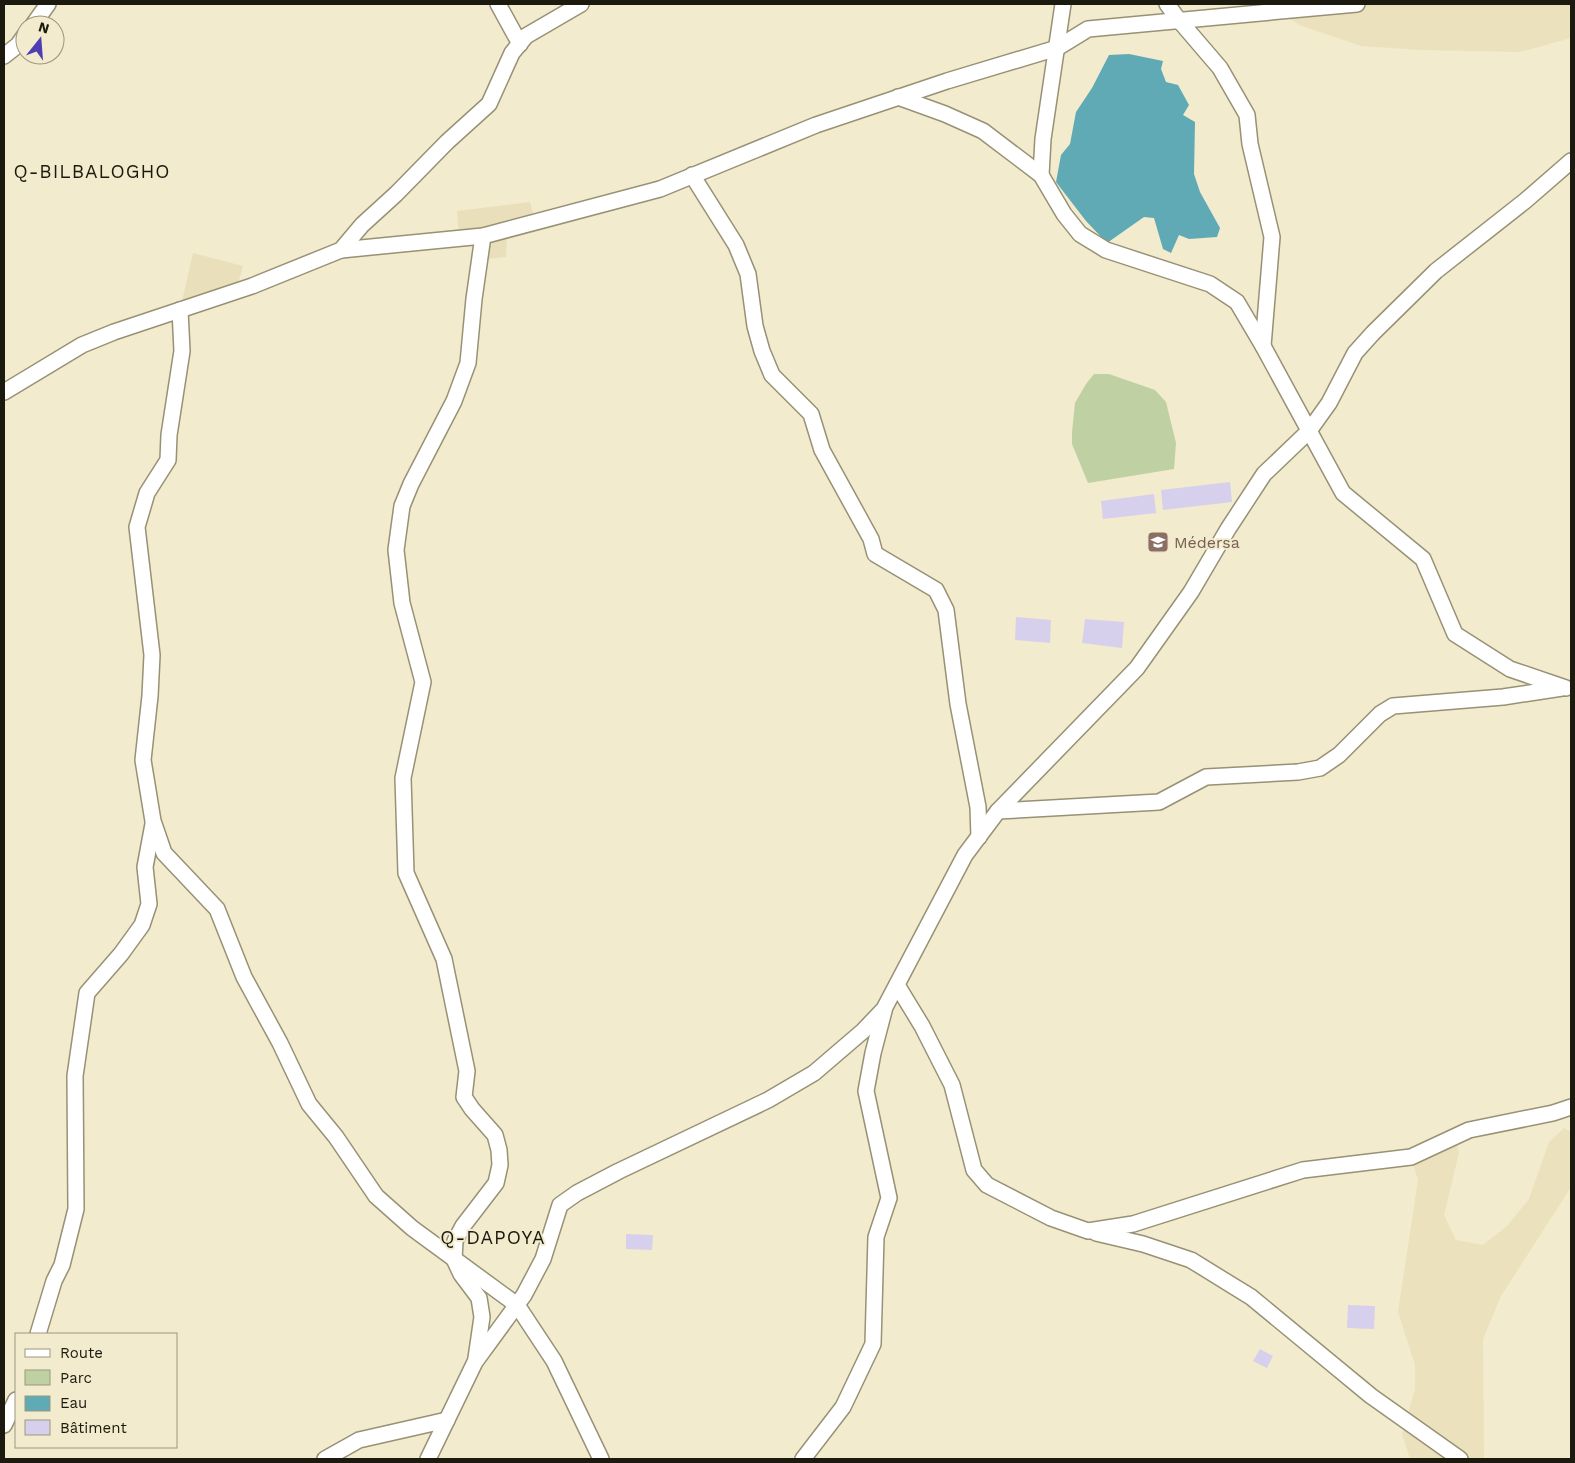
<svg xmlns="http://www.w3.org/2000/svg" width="1575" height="1463" viewBox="0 0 1575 1463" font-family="'Work Sans',sans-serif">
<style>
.built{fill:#e9e0bb}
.green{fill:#bfd1a2}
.sand{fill:#ebe1bc}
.water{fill:#5faab5}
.building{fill:#d6d0ec}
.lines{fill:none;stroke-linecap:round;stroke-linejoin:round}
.minor-casing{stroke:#979175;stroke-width:18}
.minor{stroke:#fff;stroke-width:15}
.labels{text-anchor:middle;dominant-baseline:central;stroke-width:4;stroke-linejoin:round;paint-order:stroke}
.education-label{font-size:16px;fill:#785e54;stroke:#f2ebcd;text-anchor:start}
.quarter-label{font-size:19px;letter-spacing:1px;fill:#1c1a0f;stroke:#f2ebcd}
</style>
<rect width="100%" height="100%" fill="#f2ebcd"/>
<g class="built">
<path d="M 530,202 L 536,223 L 507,230 L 506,257 L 479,260 L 483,237 L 459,239 L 457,211 Z"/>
<path d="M 193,253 L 243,266 L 236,291 L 180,310 Z"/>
</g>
<path class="green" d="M 1094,374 L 1109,374 L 1155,390 L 1166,402 L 1176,443 L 1174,469 L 1088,483 L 1072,444 L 1072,432 L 1075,403 L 1086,384 Z"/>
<g class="sand">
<path d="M 1263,4 L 1571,4 L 1571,38 L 1520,52 L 1422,50 L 1361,46 L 1302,26 Z"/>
<path d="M 1564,1128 L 1571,1132 L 1571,1187 L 1501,1296 L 1483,1339 L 1484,1459 L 1410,1459 L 1402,1434 L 1415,1389 L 1415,1365 L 1398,1312 L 1418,1180 L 1411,1157 L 1454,1137 L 1459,1153 L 1444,1215 L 1456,1240 L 1483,1245 L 1507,1226 L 1529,1199 L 1549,1142 Z"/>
</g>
<path class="water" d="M 1129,54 L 1163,61 L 1161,69 L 1166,82 L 1178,85 L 1189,105 L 1183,115 L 1195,122 L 1194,174 L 1200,192 L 1220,228 L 1217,237 L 1189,239 L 1179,235 L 1171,253 L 1163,249 L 1154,218 L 1144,217 L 1107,243 L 1086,221 L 1056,182 L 1061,155 L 1070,144 L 1076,112 L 1092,88 L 1109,55 Z"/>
<g class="building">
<path d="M 1230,482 L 1232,502 L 1163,510 L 1161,490 Z"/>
<path d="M 1154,494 L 1156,513 L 1103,519 L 1101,501 Z"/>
<path d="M 1016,617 L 1051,620 L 1050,643 L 1015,640 Z"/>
<path d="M 1085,619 L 1124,622 L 1122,648 L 1082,643 Z"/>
<path d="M 626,1234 L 653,1235 L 652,1250 L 626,1249 Z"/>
<path d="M 1348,1305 L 1375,1306 L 1374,1329 L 1347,1328 Z"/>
<path d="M 1260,1349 L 1273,1356 L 1267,1368 L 1253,1361 Z"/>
</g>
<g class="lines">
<g class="minor-casing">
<g id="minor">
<path d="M 498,4 L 520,44"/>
<path d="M 1167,4 L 1178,19 L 1220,68 L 1247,115 L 1250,144 L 1272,237 L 1263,346"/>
<path d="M 33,25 L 48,4"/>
<path d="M 4,56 L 18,45 L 25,35"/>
<path d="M 898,97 L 945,114 L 983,131 L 1041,175 L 1064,214 L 1080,234 L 1106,250 L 1210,284 L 1237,302 L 1263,346 L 1343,493 L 1423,559 L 1455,634 L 1510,669 L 1566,688"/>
<path d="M 692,175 L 736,245 L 748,274 L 755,326 L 762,351 L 772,375 L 811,414 L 822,450 L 871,539 L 875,554 L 936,590 L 946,610 L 958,704 L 978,807 L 979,837"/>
<path d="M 1041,175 L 1043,139 L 1063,4"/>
<path d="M 341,250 L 483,236 L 660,189 L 816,125 L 947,81 L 1057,48 L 1088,29 L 1357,4"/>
<path d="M 180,310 L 182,351 L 169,435 L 168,460 L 147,493 L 137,527 L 152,655 L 150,696 L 143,760 L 153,821 L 164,853 L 217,909 L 244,977 L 280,1043 L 309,1104 L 336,1137 L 376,1196 L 412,1228 L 517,1305 L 554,1361 L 601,1459"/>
<path d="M 4,392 L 82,345 L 114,332 L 252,286 L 341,250 L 362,225 L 396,194 L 447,142 L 489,104 L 512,53 L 526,36 L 581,4"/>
<path d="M 998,811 L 1159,802 L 1206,777 L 1298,772 L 1320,768 L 1339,755 L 1380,714 L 1393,706 L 1503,697 L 1562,688"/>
<path d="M 897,985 L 922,1026 L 952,1085 L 974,1170 L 987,1185 L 1051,1218 L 1088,1231 L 1133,1224 L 1303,1170 L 1411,1157 L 1469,1130 L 1553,1113 L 1571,1107"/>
<path d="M 1096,1233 L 1143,1244 L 1191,1260 L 1251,1297 L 1371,1396 L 1460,1459"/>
<path d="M 38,1334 L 54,1281 L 62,1265 L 76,1209 L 75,1076 L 87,993 L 121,954 L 142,925 L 149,904 L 145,867 L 153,824"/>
<path d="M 476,1358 L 482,1317 L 479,1298 L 461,1274 L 454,1259 L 455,1241 L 463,1226 L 496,1183 L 500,1165 L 499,1150 L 495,1135 L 472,1109 L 464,1097 L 467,1071 L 444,959 L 406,873 L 403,778 L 423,682 L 402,603 L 396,550 L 402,506 L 411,484 L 454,401 L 468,363 L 474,299 L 483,236"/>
<path d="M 4,1425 L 16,1400"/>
<path d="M 325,1459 L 359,1440 L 447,1420"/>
<path d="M 428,1459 L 475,1362 L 524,1295 L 543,1259 L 560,1205 L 577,1193 L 619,1171 L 768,1100 L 814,1073 L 863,1031 L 884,1009 L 965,855 L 998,811 L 1137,668 L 1191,592 L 1228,529 L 1264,474 L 1309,431 L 1329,403 L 1355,353 L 1373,333 L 1436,271 L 1525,201 L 1571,161"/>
<path d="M 803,1459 L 843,1407 L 873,1344 L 876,1237 L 889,1198 L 866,1091 L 873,1053 L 884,1011"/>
</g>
</g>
<use href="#minor" class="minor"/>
</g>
<defs>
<g id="school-square" transform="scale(1.125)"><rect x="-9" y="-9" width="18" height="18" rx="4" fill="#8d6e63" stroke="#f2ebcd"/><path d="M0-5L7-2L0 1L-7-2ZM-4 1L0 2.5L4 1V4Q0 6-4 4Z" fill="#fff"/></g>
</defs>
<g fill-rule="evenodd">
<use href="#school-square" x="1158" y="542"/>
</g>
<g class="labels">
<g class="education-label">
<text x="1174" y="542">Médersa</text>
</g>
<g class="quarter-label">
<text x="92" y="171">Q-BILBALOGHO</text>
<text x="493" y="1237">Q-DAPOYA</text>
</g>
</g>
<rect width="1575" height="1463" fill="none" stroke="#1c1a0f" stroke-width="10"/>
<rect x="15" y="1333" width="162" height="115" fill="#f2ebcd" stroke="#9c9781"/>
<rect x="25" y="1349" width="25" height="8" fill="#ffffff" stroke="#9c9781"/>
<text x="60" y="1358" font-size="15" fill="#1c1a0f">Route</text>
<rect x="25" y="1370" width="25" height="15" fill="#bfd1a2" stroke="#9c9781"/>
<text x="60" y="1383" font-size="15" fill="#1c1a0f">Parc</text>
<rect x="25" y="1396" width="25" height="15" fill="#5faab5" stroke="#9c9781"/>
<text x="60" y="1408" font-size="15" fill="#1c1a0f">Eau</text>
<rect x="25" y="1420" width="25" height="15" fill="#d6d0ec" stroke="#9c9781"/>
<text x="60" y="1433" font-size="15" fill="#1c1a0f">Bâtiment</text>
<g transform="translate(40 40) rotate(17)"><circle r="24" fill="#f2ebcd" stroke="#9c9781"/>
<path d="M0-4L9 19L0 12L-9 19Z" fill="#4f3db4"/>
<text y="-8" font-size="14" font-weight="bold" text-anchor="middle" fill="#1c1a0f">N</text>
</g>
</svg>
